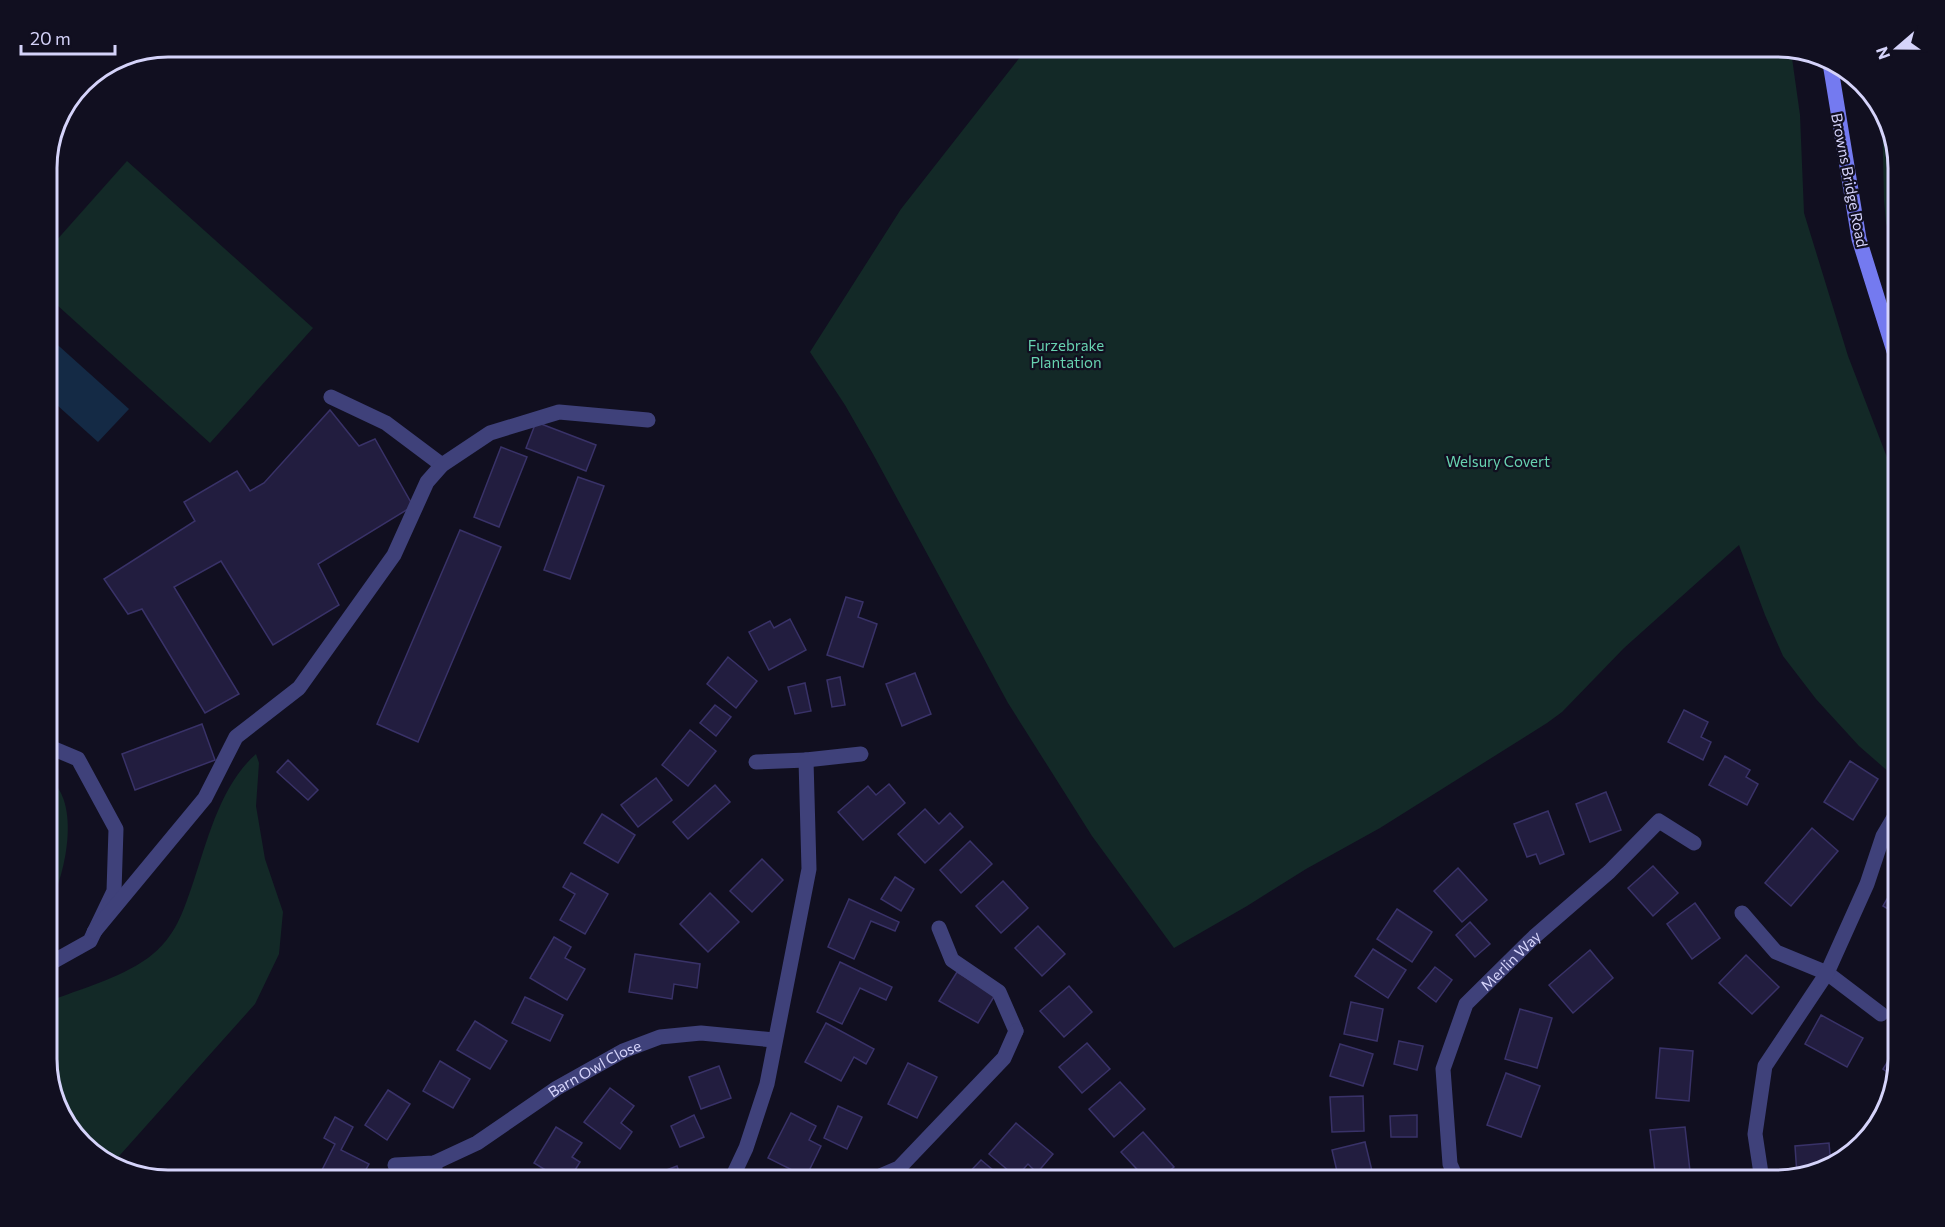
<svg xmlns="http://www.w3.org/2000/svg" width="1945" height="1227" viewBox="0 0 1945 1227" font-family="Commissioner,sans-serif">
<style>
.green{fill:#132927}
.water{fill:#142a45}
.building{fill:#221d3f;stroke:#393268;stroke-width:1.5}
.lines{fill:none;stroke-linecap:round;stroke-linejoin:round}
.lane{stroke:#3f417a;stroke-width:15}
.street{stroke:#3f417a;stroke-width:15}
.secondary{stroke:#747af0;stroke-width:15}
.labels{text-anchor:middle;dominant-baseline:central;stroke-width:4.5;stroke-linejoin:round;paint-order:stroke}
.street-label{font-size:15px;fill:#d5d3fa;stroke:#110f20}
.park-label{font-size:15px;fill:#67d2b0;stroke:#110f20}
.rim{fill:none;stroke:#d5d3fa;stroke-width:3}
</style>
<rect width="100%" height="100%" fill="#110f20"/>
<g class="green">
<path d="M 1777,47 L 1791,51 L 1800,115 L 1804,213 L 1848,356 L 1898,486 L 1898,780 L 1859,746 L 1816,699 L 1783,656 L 1765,615 L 1739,545 L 1624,648 L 1562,712 L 1547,723 L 1380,828 L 1306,869 L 1247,906 L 1174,948 L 1092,836 L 1008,703 L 873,454 L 845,405 L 810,352 L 901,209 L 1028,47 Z"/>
<path d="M 1882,108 L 1898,168 L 1898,261 L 1886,223 L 1884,200 Z"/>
<path d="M 127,161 L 313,328 L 210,443 L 47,296 L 47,251 Z"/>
<path d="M 256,754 L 259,763 L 256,806 L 265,859 L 283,912 L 279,954 L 255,1004 L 112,1164 L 101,1160 L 63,1120 L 47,1066 L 47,1002 C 80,989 118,979 148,958 C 176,937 183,912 194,880 C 208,838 221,785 256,754 Z"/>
<path d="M 47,777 C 83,800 65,879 47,909 Z"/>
</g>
<path class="water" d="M 50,338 L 129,409 L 98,442 L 47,396 L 47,341 Z"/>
<g class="building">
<path d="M 330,410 L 359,446 L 375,439 L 413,506 L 318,564 L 339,605 L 273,645 L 221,561 L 174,587 L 239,694 L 205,713 L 142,609 L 128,614 L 104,579 L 195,521 L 184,502 L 237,471 L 250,491 L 264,483 Z"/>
<path d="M 536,422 L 596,445 L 586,471 L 526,448 Z"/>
<path d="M 501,447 L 527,457 L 499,527 L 474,517 Z"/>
<path d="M 578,477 L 604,486 L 570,579 L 544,570 Z"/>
<path d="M 460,530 L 501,547 L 418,742 L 377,724 Z"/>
<path d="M 846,597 L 863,602 L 858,617 L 877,624 L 863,667 L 827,655 Z"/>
<path d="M 790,619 L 806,650 L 769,670 L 749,632 L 770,621 L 774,628 Z"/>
<path d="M 728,657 L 757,681 L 736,708 L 707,684 Z"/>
<path d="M 915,673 L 931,714 L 902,726 L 886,684 Z"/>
<path d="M 840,677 L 845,705 L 832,707 L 827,680 Z"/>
<path d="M 805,683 L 811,711 L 795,714 L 788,687 Z"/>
<path d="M 715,705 L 731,717 L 716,736 L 700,723 Z"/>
<path d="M 1684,710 L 1708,722 L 1701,737 L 1711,742 L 1703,760 L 1668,742 Z"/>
<path d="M 202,724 L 215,760 L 135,790 L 122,754 Z"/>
<path d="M 690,730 L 716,751 L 688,786 L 662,765 Z"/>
<path d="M 1725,756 L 1750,770 L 1746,777 L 1758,784 L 1747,805 L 1709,785 Z"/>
<path d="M 288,760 L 318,790 L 308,800 L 277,772 Z"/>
<path d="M 1850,761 L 1878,779 L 1853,820 L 1824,802 Z"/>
<path d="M 656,778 L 672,800 L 638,827 L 621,805 Z"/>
<path d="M 889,784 L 905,803 L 863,840 L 838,812 L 868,786 L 876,795 Z"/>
<path d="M 715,785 L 730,802 L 688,839 L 673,822 Z"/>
<path d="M 1606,792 L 1621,830 L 1590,842 L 1576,804 Z"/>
<path d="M 925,809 L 939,824 L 950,813 L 963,827 L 925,863 L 898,834 Z"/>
<path d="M 1548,811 L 1564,854 L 1540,864 L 1536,854 L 1527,857 L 1514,824 Z"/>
<path d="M 602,814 L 635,835 L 618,863 L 584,843 Z"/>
<path d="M 1812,828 L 1838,851 L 1791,906 L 1765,883 Z"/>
<path d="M 970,841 L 992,864 L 961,893 L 940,870 Z"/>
<path d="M 762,859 L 783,880 L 752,912 L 730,891 Z"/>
<path d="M 1653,866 L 1678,893 L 1653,916 L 1628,888 Z"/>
<path d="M 1458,868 L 1487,900 L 1462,922 L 1434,891 Z"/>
<path d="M 571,873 L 608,894 L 585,934 L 560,920 L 575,894 L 563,887 Z"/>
<path d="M 895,877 L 914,889 L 901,911 L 881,899 Z"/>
<path d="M 1898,880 L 1898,915 L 1883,906 Z"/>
<path d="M 1003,881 L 1028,908 L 1001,933 L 976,906 Z"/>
<path d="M 710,893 L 739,922 L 708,952 L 680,924 Z"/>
<path d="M 849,899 L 899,922 L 895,931 L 871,921 L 854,959 L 828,947 Z"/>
<path d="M 1695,903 L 1720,938 L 1692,959 L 1667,924 Z"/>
<path d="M 1397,909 L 1432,932 L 1412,962 L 1377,939 Z"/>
<path d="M 1470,922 L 1490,944 L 1475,957 L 1456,935 Z"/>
<path d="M 1038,926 L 1065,954 L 1042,976 L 1015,948 Z"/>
<path d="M 554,937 L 571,947 L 565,958 L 585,969 L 567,1000 L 530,978 Z"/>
<path d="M 1373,949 L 1406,970 L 1388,998 L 1355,976 Z"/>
<path d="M 1590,950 L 1613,978 L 1573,1013 L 1549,985 Z"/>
<path d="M 635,954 L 700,964 L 697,988 L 674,984 L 672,999 L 629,992 Z"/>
<path d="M 1746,955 L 1779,987 L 1752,1014 L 1719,983 Z"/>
<path d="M 840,962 L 892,987 L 886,1000 L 860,988 L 842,1024 L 817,1012 Z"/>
<path d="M 1435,967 L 1452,980 L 1436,1002 L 1418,988 Z"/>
<path d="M 957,972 L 995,995 L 978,1023 L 939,1001 Z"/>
<path d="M 1069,986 L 1092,1012 L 1064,1037 L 1040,1011 Z"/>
<path d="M 525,997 L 563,1015 L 550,1041 L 512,1023 Z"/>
<path d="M 1351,1002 L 1383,1009 L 1377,1041 L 1344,1034 Z"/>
<path d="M 1520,1009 L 1552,1018 L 1537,1068 L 1505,1059 Z"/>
<path d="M 1821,1015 L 1863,1038 L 1847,1067 L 1805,1044 Z"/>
<path d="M 475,1021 L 507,1041 L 490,1069 L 457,1050 Z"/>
<path d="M 826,1023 L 874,1049 L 866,1064 L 854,1057 L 841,1081 L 805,1062 Z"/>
<path d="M 1399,1041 L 1423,1046 L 1417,1070 L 1394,1064 Z"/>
<path d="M 1087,1043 L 1110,1069 L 1082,1093 L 1059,1067 Z"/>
<path d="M 1340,1044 L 1373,1054 L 1363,1086 L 1330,1076 Z"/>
<path d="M 1898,1045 L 1898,1059 L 1893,1076 L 1883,1069 Z"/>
<path d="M 1660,1048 L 1693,1051 L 1689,1101 L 1656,1098 Z"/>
<path d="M 440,1061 L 470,1079 L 453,1108 L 423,1091 Z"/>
<path d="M 908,1063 L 937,1077 L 917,1118 L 888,1104 Z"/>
<path d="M 719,1066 L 731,1098 L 701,1109 L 689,1077 Z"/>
<path d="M 1506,1073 L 1540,1086 L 1521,1137 L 1487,1125 Z"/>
<path d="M 1120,1082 L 1145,1109 L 1114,1137 L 1089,1109 Z"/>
<path d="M 610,1088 L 634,1106 L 621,1123 L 632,1132 L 620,1149 L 584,1122 Z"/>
<path d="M 388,1090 L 410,1104 L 387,1140 L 365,1125 Z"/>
<path d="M 1363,1096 L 1364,1131 L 1332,1132 L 1330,1097 Z"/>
<path d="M 838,1106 L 862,1117 L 847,1149 L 824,1138 Z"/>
<path d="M 791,1113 L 816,1126 L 809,1140 L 821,1146 L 806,1177 L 768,1158 Z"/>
<path d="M 694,1115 L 704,1137 L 680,1147 L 671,1126 Z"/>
<path d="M 1417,1115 L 1417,1137 L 1391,1137 L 1390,1116 Z"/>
<path d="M 335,1117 L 353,1127 L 341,1150 L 369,1164 L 360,1180 L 317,1180 L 335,1144 L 324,1138 Z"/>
<path d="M 1016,1123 L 1053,1154 L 1037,1173 L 1028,1164 L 1016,1177 L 989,1154 Z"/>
<path d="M 556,1127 L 582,1143 L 572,1157 L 580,1162 L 569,1180 L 562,1180 L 534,1163 Z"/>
<path d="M 1685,1127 L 1691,1180 L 1656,1180 L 1650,1130 Z"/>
<path d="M 1143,1132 L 1174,1167 L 1158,1180 L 1147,1180 L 1121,1152 Z"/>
<path d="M 1365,1142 L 1373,1175 L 1351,1180 L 1339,1180 L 1332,1150 Z"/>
<path d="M 1829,1143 L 1831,1166 L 1797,1175 L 1795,1146 Z"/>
<path d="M 981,1160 L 1005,1180 L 962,1180 Z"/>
<path d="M 677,1166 L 682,1180 L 659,1180 L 656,1174 Z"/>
</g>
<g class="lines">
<g class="lane">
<path d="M 331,397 L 386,423 L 442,465"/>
<path d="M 47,746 L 78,759 L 116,829 L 114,891 L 90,941 L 47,965"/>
<path d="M 939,928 L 952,960 L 999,992 L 1016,1031"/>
<path d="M 94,932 L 205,798 L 236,737 L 299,688 L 394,555 L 427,482 L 442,465 L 490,433 L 559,412 L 648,420"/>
</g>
<g class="street">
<path d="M 756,762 L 806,760"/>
<path d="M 1742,913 L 1776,952 L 1827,973 L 1881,1014"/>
<path d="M 434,1163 L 437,1180"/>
<path id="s1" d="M 395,1165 L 434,1163 L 477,1143 L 557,1088 L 623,1051 L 660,1037 L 701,1033 L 774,1040"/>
<path d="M 731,1180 L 746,1148 L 767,1084 L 809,869 L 806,760 L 861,754"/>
<path d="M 871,1180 L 899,1168 L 1004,1058 L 1016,1031"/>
<path id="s2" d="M 1457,1180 L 1450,1164 L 1443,1069 L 1466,1004 L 1534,937 L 1609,872 L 1659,821 L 1694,843"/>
<path d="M 1762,1180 L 1755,1134 L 1765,1066 L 1827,973 L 1867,884 L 1883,836 L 1896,814"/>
</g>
<path class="secondary" d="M 1830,63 L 1859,239 L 1898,364"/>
</g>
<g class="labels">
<g class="street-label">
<text transform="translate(1850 180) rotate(79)">Browns Bridge Road</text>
<text stroke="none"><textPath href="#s2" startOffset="244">Merlin Way</textPath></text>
<text stroke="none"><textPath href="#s1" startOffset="226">Barn Owl Close</textPath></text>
</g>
<g class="park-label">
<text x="1066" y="345">Furzebrake<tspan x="1066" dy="17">Plantation</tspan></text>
<text x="1498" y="461">Welsury Covert</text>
</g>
</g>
<path d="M0 0H1945V1227H0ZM168 57H1777A111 111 0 0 1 1888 168V1059A111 111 0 0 1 1777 1170H168A111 111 0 0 1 57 1059V168A111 111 0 0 1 168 57Z" fill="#110f20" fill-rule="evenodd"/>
<path class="rim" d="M168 57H1777A111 111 0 0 1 1888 168V1059A111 111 0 0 1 1777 1170H168A111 111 0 0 1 57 1059V168A111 111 0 0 1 168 57Z"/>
<g transform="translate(1897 48) rotate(250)" stroke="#110f20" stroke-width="4.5" paint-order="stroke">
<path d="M0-4.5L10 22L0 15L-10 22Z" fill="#d5d3fa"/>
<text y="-9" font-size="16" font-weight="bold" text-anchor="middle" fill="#d5d3fa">N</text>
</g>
<path d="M21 45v9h94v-9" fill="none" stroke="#d5d3fa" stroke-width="3"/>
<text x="30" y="45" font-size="18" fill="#d5d3fa" stroke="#110f20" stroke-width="4.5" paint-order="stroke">20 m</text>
</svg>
